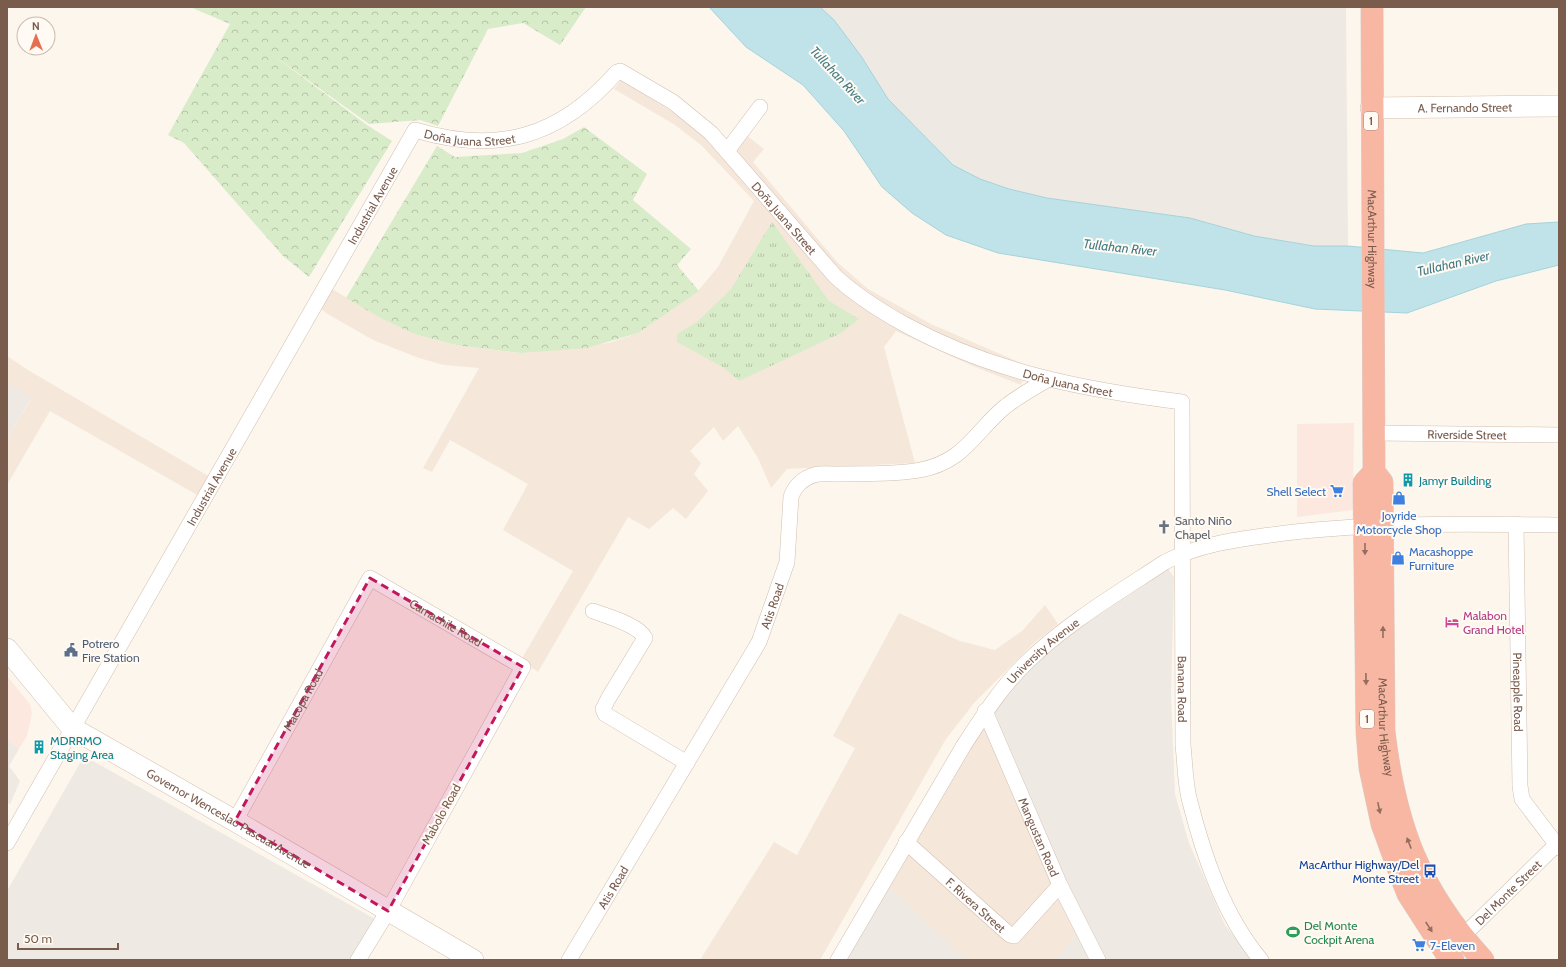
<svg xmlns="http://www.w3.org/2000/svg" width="1566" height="967" viewBox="0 0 1566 967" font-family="Cabin,sans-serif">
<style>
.residential{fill:#f5e8da}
.commercial{fill:#fde8e0}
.industrial{fill:#efe9e4}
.grass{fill:url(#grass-tufts)}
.forest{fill:url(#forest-crowns)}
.water{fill:#bfe3e8;stroke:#a5d3da}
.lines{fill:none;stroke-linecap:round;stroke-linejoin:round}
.street-casing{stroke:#d1beb0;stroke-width:16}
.secondary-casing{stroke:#d6c0b0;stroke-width:22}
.highway-casing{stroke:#dad1cd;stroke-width:23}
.street{stroke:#fff;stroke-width:15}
.secondary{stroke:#fff;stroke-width:21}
.highway{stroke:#f7b7a3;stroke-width:22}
.oneway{fill:#936e5e}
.marked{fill:#c2185b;fill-opacity:0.2;stroke:#c2185b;stroke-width:3;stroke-dasharray:8 5;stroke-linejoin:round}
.labels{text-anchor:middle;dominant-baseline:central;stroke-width:4;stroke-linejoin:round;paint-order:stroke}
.shield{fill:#fffaf3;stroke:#a28b7f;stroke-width:1}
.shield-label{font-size:11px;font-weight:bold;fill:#7a5c4d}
.street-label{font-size:12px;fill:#7a5c4d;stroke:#fffaf3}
.culture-label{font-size:12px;fill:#0d838f;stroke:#fffaf3;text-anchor:start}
.shop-label{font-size:12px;fill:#366cbe;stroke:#fffaf3;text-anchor:start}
.worship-label{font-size:12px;fill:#5b616d;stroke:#fffaf3;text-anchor:start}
.hotel-label{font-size:12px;fill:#b23c85;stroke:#fffaf3;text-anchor:start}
.service-label{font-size:12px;fill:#4e5e75;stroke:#fffaf3;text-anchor:start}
.transit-label{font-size:12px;fill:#164399;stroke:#fffaf3;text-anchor:end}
.leisure-label{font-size:12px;fill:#27864d;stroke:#fffaf3;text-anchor:start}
.water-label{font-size:13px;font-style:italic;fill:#437c86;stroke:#fffaf3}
</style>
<defs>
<pattern id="grass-tufts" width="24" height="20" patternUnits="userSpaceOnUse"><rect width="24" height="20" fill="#d8ecc9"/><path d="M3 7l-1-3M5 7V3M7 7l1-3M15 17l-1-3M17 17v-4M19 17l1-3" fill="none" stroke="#b4c2a5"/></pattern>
<pattern id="forest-crowns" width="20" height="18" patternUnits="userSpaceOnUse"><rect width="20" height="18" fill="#d8ecc9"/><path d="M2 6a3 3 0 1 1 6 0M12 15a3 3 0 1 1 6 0" fill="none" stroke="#b4c2a5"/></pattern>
</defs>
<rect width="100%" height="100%" fill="#fdf6ec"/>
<g class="residential">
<path d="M 621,80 L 679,116 L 721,151 L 741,131 L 764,149 L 753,162 L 837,262 L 868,289 L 931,324 L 1028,366 L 1021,385 L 975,367 L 896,331 L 884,347 L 915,463 L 787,469 L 771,488 L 758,458 L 738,426 L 723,441 L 714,427 L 690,451 L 701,463 L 694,474 L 708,491 L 686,519 L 673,508 L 649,529 L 628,517 L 538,672 L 521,660 L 573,571 L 503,530 L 528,484 L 450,440 L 432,472 L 423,468 L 479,368 L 444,365 L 419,358 L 373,340 L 326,313 L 320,308 L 332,289 L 386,321 L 414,334 L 456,345 L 521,353 L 609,343 L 638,333 L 698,291 L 718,267 L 754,201 L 701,145 L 675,125 L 614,89 Z"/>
<path d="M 7,356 L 28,370 L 210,477 L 199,496 L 50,411 L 7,485 L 7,439 L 31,399 L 7,382 Z"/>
<path d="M 1045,605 L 1058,624 L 1033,644 L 974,703 L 946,739 L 820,960 L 700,960 L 774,842 L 797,855 L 855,748 L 833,736 L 899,613 L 960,641 L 995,650 L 1022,631 Z"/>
<path d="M 985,726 L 1079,932 L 1055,960 L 966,960 L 887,885 L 953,771 Z"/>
</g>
<g class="commercial">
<path d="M 1354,423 L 1353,510 L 1297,517 L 1297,424 Z"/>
<path d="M 7,676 L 30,704 L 32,713 L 27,736 L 19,749 L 7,739 Z"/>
</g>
<g class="industrial">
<path d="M 820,7 L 1346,7 L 1348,246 L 1314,246 L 1254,236 L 1190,218 L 1047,198 L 1009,189 L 980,179 L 953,165 L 888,99 L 861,56 L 834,20 Z"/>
<path d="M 7,382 L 31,398 L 7,439 Z"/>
<path d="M 1168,569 L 1174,577 L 1171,696 L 1175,794 L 1189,843 L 1225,925 L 1253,960 L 1101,960 L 994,711 L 1031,664 L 1048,649 Z"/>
<path d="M 7,739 L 19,749 L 9,766 L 20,781 L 10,804 L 7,803 Z"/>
<path d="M 84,756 L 375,919 L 352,960 L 7,960 L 7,891 Z"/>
<path d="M 887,885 L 966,960 L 844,960 Z"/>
<path d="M 1079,932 L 1090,960 L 1055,960 Z"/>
</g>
<path class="grass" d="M 772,222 L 829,301 L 859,319 L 841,333 L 739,381 L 724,368 L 677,342 L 677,334 L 697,322 L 731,289 Z"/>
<g class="forest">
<path d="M 190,7 L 586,7 L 560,45 L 523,23 L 488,29 L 438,126 L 420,120 L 369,124 L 270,53 L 367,125 L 392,141 L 309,277 L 283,256 L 184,143 L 168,135 L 230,24 Z"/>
<path d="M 584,127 L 647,174 L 633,200 L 691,249 L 677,265 L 699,291 L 638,333 L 587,348 L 521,353 L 456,345 L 414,334 L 386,321 L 346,298 L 437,146 L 455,157 L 522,153 L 563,139 Z"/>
</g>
<path class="water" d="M 709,7 L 820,7 L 834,20 L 861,56 L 888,99 L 953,165 L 980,179 L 1009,189 L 1047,198 L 1190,218 L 1254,236 L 1314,246 L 1348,246 L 1423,253 L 1526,224 L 1559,222 L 1559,265 L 1496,281 L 1407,313 L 1315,309 L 1225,290 L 998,253 L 946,235 L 912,213 L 882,187 L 844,131 L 803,85 L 746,47 Z"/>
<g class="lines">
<g class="street-casing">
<g id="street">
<path d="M 727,151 L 760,107"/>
<path id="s1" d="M 1374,433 L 1559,435"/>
<path id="s2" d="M 1516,524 L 1520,786 L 1522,799 L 1559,848"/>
<path d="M 593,611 C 607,616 639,625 645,638 L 608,699 L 603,709 L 605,714 L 687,763"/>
<path id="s3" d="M 985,711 L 1060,885 L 1098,960"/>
<path id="s4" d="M 235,821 L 370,578 L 523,667 L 388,911 L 358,960"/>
<path id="s5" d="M 906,842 L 1010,935 L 1014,936 L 1060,885"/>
<path id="s6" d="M 7,843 L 415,130 C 498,155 560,137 617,72 L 620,71 L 673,102 L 711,133 L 835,276 C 855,295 879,310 904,324 C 991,372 1085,390 1182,402 L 1183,745 C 1185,763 1185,784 1190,802 C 1204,857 1224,916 1261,960"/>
<path id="s7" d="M 1462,937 L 1559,842"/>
<path id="s8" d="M 569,960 L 759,642 L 787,562 L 791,497 C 794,487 803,478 814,475 C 821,473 831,474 838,474 C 865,473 894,475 920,470 C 965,462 975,431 1006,406 C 1019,396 1033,388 1047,380"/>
<path id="s9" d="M 838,960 L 964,745 C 983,716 1001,687 1027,662 C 1067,623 1118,593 1165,562 C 1198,545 1233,540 1270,535 C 1365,522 1463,524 1559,525"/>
</g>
</g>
<g class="secondary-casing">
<g id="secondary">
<path id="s10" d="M 1371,108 L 1559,106"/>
<path id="s11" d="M 7,649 L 72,728 L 235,821 L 473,960"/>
</g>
</g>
<g class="highway-casing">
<g id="highway">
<path id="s12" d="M 1372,7 L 1374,472 L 1382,482 L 1384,731 C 1395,825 1419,890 1483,960"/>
<path d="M 1374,472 L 1364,483 L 1367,732 L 1370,768 L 1382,824 L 1402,879 L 1408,894 L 1446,953 L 1453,960"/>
</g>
</g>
<use href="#street" class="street"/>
<use href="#secondary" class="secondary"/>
<use href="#highway" class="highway"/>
</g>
<defs><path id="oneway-solid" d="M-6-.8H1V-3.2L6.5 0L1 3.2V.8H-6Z"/></defs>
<g class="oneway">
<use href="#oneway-solid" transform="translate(1365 549) rotate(90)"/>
<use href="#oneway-solid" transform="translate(1383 632) rotate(-90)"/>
<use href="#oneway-solid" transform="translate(1366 679) rotate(89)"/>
<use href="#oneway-solid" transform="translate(1379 808) rotate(78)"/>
<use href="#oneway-solid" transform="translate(1409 843) rotate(-111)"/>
<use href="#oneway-solid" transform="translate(1429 927) rotate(57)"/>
</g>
<path class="marked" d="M 370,578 L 523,667 L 388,911 L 235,821 Z"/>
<defs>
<g id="building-bare" transform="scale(1.08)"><path d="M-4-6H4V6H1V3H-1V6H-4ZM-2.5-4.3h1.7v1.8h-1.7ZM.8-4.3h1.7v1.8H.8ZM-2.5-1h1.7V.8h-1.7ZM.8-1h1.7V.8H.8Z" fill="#0f9aa8" stroke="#fffaf3" stroke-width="2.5" paint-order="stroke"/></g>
<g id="supermarket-bare" transform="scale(1.08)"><path d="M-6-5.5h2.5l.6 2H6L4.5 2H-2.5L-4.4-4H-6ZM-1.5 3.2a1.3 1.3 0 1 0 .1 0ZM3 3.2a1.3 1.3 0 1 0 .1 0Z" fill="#3f7fe0" stroke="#fffaf3" stroke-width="2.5" paint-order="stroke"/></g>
<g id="shop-bare" transform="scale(1.08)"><path d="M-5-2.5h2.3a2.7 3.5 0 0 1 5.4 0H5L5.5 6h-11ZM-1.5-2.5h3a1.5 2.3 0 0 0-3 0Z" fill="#3f7fe0" stroke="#fffaf3" stroke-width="2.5" paint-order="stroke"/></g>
<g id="church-bare" transform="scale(1.08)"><path d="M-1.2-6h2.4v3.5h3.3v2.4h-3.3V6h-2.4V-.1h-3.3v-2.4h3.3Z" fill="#6b7280" stroke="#fffaf3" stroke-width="2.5" paint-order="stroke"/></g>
<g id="hotel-bare" transform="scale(1.08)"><path d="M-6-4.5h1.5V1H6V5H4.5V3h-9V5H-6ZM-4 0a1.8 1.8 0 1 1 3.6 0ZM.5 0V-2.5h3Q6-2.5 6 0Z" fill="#d1479c" stroke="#fffaf3" stroke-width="2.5" paint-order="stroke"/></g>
<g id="civic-bare" transform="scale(1.08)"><path d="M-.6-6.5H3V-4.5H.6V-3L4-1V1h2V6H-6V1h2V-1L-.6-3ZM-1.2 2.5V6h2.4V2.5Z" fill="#5c6f8a" stroke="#fffaf3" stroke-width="2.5" paint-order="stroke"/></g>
<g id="bus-bare" transform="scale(1.08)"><path d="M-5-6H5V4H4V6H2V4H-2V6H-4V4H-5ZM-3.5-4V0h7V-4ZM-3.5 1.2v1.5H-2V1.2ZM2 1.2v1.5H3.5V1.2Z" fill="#1a4fb4" stroke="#fffaf3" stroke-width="2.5" paint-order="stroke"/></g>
<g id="stadium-bare" transform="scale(1.08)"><path d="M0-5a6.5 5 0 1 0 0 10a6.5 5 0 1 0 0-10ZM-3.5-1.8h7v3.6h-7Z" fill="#2e9e5b" stroke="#fffaf3" stroke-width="2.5" paint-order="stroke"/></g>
</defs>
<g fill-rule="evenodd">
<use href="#building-bare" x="1408" y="480"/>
<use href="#supermarket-bare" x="1337" y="491"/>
<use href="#shop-bare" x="1399" y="498"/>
<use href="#church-bare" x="1164" y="527"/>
<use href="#shop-bare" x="1398" y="558"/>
<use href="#hotel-bare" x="1452" y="622"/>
<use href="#civic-bare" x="71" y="650"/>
<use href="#building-bare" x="39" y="747"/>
<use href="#bus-bare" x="1430" y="871"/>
<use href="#stadium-bare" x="1293" y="932"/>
<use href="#supermarket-bare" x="1419" y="945"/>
</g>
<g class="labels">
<g class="shield">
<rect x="1364" y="112" width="14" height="18" rx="3"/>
<rect x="1360" y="710" width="14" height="18" rx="3"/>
</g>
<g class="shield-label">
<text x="1371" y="121">1</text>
<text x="1367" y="719">1</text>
</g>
<g class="street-label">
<text stroke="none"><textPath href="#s10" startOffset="94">A. Fernando Street</textPath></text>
<text stroke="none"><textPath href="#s6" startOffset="877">Doña Juana Street</textPath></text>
<text stroke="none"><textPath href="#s6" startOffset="735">Industrial Avenue</textPath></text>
<text stroke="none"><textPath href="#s6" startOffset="1272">Doña Juana Street</textPath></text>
<text stroke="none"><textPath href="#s12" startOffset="232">MacArthur Highway</textPath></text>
<text stroke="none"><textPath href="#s6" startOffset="1608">Doña Juana Street</textPath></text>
<text stroke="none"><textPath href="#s1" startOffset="93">Riverside Street</textPath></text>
<text stroke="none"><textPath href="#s6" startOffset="411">Industrial Avenue</textPath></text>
<text stroke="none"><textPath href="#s8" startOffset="409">Atis Road</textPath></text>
<text stroke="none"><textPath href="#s4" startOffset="366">Camachile Road</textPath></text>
<text stroke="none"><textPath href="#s9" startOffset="373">University Avenue</textPath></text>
<text stroke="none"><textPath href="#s6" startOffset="2011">Banana Road</textPath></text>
<text stroke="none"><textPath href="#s2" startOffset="168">Pineapple Road</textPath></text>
<text stroke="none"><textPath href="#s4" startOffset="139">Macopa Road</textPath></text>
<text stroke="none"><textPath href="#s12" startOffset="723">MacArthur Highway</textPath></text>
<text transform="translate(441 814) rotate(-61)">Mabolo Road</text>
<text stroke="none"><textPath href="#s11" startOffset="283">Governor Wenceslao Pascual Avenue</textPath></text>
<text stroke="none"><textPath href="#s3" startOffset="137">Mangustan Road</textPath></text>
<text stroke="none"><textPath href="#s8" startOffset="85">Atis Road</textPath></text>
<text stroke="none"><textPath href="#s7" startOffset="64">Del Monte Street</textPath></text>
<text stroke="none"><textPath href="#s5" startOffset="94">F. Rivera Street</textPath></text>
</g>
<g class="culture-label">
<text x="1419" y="480">Jamyr Building</text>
<text x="50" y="740">MDRRMO<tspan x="50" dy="14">Staging Area</tspan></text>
</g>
<g class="shop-label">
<text x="1326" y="491" text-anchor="end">Shell Select</text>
<text x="1399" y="515" text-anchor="middle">Joyride<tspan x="1399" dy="14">Motorcycle Shop</tspan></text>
<text x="1409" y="551">Macashoppe<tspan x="1409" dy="14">Furniture</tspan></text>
<text x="1430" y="945">7-Eleven</text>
</g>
<g class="worship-label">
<text x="1175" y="520">Santo Niño<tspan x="1175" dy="14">Chapel</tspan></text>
</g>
<g class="hotel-label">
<text x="1463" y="615">Malabon<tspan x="1463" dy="14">Grand Hotel</tspan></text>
</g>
<g class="service-label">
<text x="82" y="643">Potrero<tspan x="82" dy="14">Fire Station</tspan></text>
</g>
<g class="transit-label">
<text x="1419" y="864">MacArthur Highway/Del<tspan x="1419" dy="14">Monte Street</tspan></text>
</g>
<g class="leisure-label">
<text x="1304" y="925">Del Monte<tspan x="1304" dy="14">Cockpit Arena</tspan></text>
</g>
<g class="water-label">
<text transform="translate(838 75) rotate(47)">Tullahan River</text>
<text transform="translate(1120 247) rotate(6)">Tullahan River</text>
<text transform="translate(1453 263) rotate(-13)">Tullahan River</text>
</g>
</g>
<rect width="1566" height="967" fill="none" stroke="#7a5c4d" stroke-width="16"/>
<g transform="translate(36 36) rotate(359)"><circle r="19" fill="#fffaf3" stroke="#cabbb1"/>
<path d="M0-3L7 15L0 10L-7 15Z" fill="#e76f51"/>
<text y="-6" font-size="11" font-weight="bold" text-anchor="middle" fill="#7a5c4d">N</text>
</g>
<path d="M18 943v6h100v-6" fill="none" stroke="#7a5c4d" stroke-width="2"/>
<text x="24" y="943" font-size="12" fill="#7a5c4d" stroke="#fffaf3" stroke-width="3" paint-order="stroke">50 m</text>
</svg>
